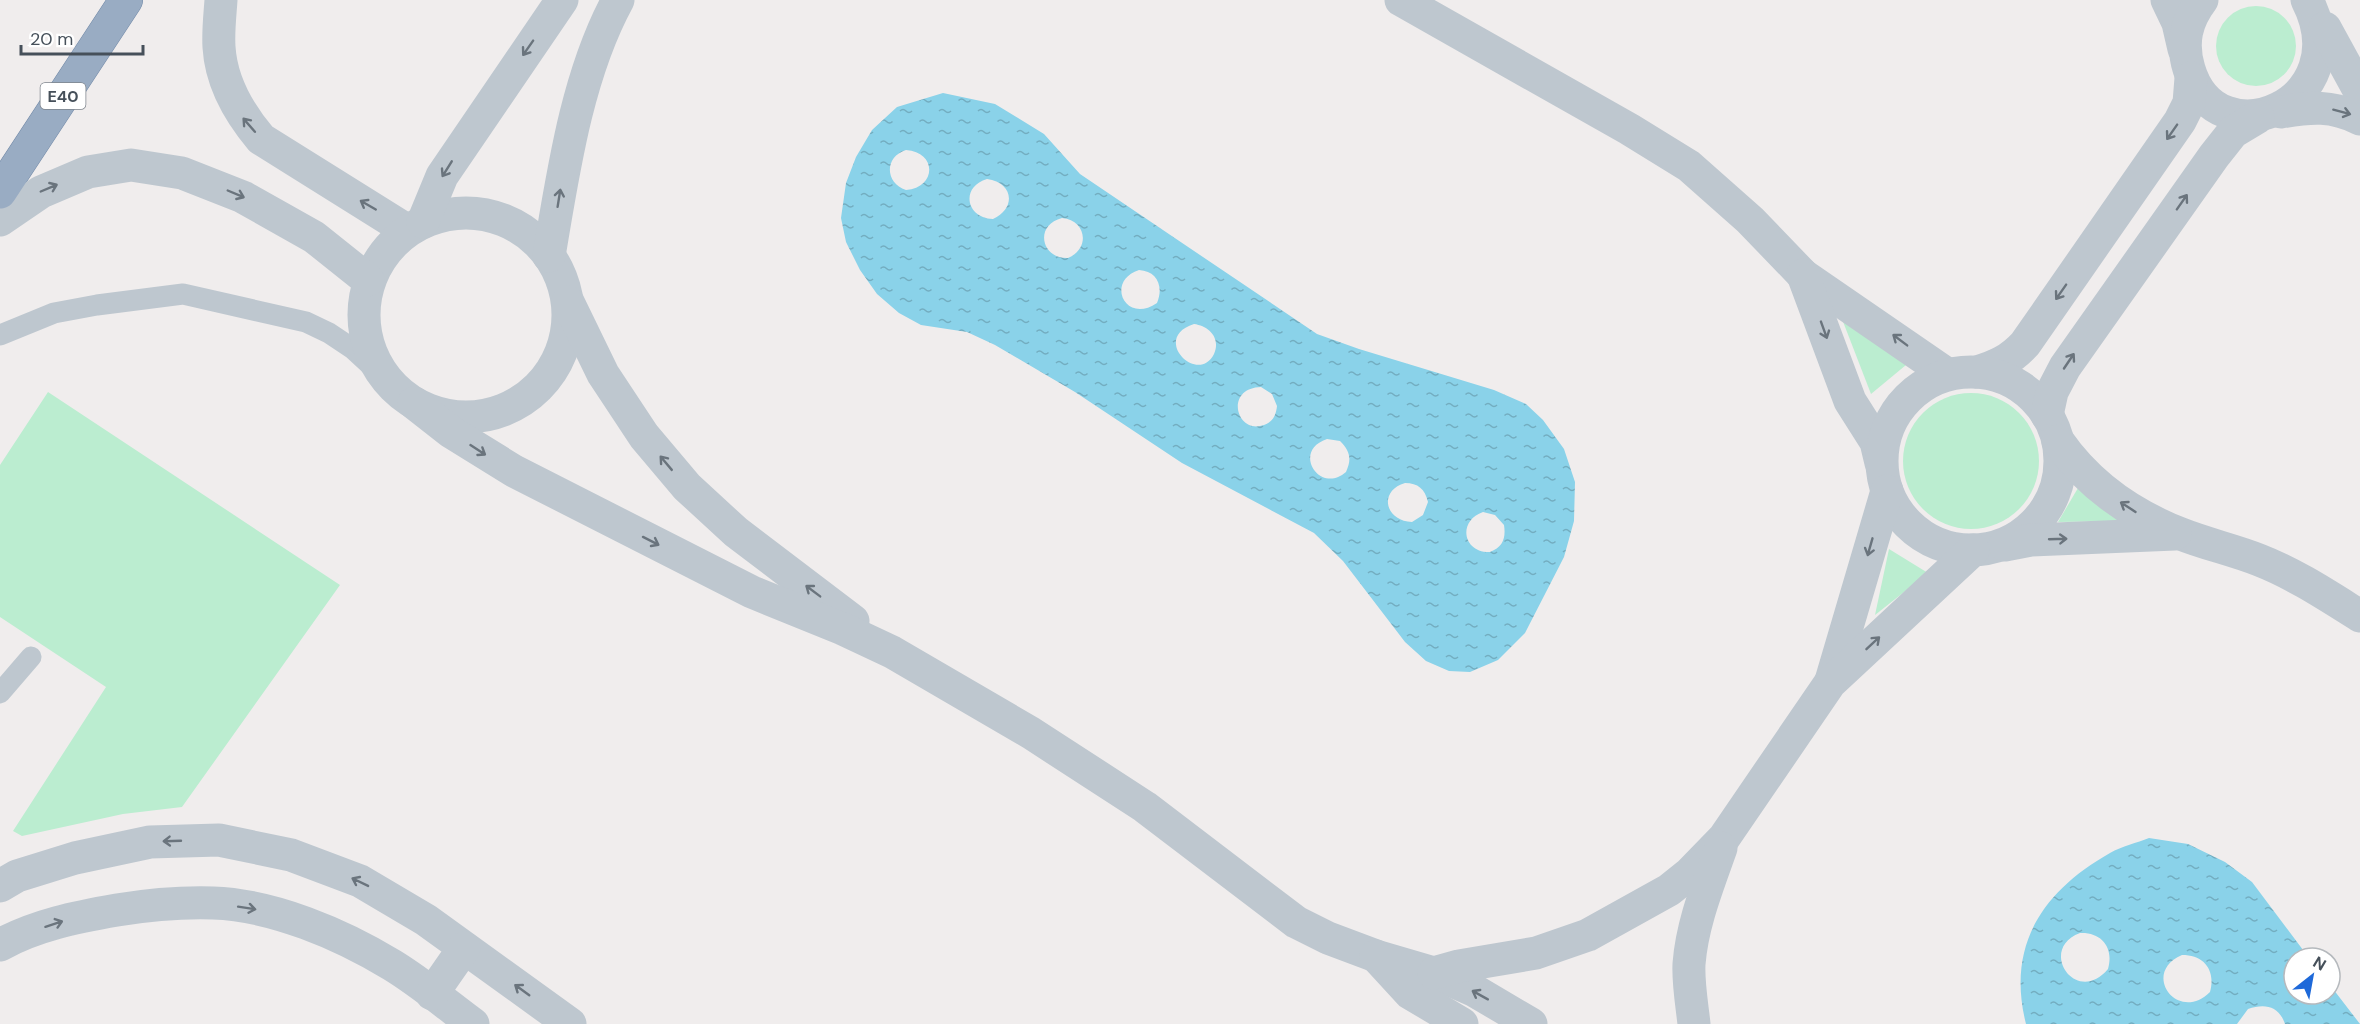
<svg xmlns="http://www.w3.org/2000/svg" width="2360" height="1024" viewBox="0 0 2360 1024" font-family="'DM Sans',sans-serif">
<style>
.park{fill:#bbedd0}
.water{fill:url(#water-ripples);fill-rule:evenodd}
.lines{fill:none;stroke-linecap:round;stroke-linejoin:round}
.trunk-casing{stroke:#7189a7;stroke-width:34}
.service{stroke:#bec7cf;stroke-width:21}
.minor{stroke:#bec7cf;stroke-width:33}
.trunk{stroke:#99acc3;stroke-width:33}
.oneway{stroke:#6a747d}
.labels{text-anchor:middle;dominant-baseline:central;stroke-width:5;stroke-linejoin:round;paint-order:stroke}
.shield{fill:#fff;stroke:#7e848c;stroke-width:1.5}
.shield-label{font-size:16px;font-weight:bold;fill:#46505a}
</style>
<defs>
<pattern id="water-ripples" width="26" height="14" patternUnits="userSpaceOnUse" patternTransform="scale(1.5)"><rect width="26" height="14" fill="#8ad2e9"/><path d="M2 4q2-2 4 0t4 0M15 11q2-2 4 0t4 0" fill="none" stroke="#73adc0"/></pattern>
</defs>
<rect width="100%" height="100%" fill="#f0eded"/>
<g class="park">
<circle cx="2256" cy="46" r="40"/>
<path d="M 1842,319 L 1906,365 L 1871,394 Z"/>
<path d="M 48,392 L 340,585 L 182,807 L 123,814 L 22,836 L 13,831 L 106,687 L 0,617 L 0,465 Z"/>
<circle cx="1971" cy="461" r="68"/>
<path d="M 2078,488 L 2123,521 L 2058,522 Z"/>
<path d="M 1889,549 L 1928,573 L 1875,615 Z"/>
</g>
<g class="water">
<path d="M 943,93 L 995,104 L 1044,134 L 1080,174 L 1317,334 L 1359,349 L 1494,390 L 1526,404 L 1543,420 L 1564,449 L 1575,482 L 1574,521 L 1564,557 L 1525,633 L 1498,660 L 1470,672 L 1449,671 L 1426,661 L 1405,642 L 1343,561 L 1314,533 L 1182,463 L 1075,392 L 995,345 L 967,332 L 921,325 L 899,313 L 877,294 L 860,270 L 846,242 L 841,218 L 846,183 L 856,157 L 872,130 L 897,107 ZM 906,150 C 937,152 937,187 906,190 C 885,183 884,157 906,150 ZM 987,179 C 1013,182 1017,208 993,219 C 966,218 960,187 987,179 ZM 1062,218 C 1086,220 1091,248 1068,258 C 1041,259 1034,225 1062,218 ZM 1139,270 C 1157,271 1164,286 1157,303 C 1125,325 1105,281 1139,270 ZM 1194,324 C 1209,326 1221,338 1214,354 C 1198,386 1150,338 1194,324 ZM 1261,387 L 1272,394 L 1277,406 C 1276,415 1273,422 1264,425 C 1236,435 1224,388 1261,387 ZM 1327,439 L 1340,441 C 1350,451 1352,459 1346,472 C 1320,495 1291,451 1327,439 ZM 1405,483 C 1418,483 1425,489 1428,502 L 1423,515 L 1412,522 C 1385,521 1378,491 1405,483 ZM 1483,512 L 1495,515 L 1504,525 C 1506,538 1503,547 1490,552 C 1463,553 1457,521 1483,512 Z"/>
<path d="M 2149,838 L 2188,844 L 2225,862 L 2252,882 L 2309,958 L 2294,958 L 2294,994 L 2330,994 L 2330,985 L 2360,1024 L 2285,1024 C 2279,1006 2265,1003 2248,1009 L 2237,1024 L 2026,1024 C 2006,945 2043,891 2110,853 C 2122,846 2137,843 2149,838 ZM 2080,933 C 2102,932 2114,948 2108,969 C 2076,1007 2037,949 2080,933 ZM 2182,955 C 2204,955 2216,970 2210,992 C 2178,1024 2140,973 2182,955 Z"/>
</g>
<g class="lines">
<g class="trunk-casing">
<path id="trunk" d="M 0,192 L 126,0"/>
</g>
<g class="service">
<path d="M 0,335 L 54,313 L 97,305 L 183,294 L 306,322 L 329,333 L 353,349 L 392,385"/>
<path d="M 0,693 L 31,657"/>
</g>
<g class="minor">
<path d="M 221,0 C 220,15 218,31 219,47 C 221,81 239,113 261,139 L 405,229"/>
<path d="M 1401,0 L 1629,129 L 1689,166 L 1750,220 L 1803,275 L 1947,374"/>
<path d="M 2167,0 L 2178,23 L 2184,49"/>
<path d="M 2202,0 C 2186,21 2181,43 2189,69 C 2217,163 2360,103 2307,0"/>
<path d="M 2325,28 L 2360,92"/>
<path d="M 2281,112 C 2311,107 2332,105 2360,119"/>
<circle cx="466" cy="315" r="102"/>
<path d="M 0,220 L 41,192 L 88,172 L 131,165 L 182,173 L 243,197 L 314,237 L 368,280"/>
<path d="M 423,222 L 442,176 L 562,0"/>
<path d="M 549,256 C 563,173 577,75 618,0"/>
<path d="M 1803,275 L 1850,401 L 1876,442 L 1881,463"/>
<path d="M 568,302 L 603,374 L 644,436 L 687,487 L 736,532 L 853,621"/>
<path d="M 1977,372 C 1997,366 2010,360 2025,344 L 2180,121 L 2189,103 L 2191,78"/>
<circle cx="1971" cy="461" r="89"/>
<path d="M 414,403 L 451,432 L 514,471 L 752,592 L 843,629 L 892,652 L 1031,733 L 1145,807 L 1296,922 L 1328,938 L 1376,956 L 1434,973 L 1475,991 L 1531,1024"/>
<path d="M 2047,415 L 2052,392 L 2065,367 L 2214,156 L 2233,132 L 2258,117"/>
<path d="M 2058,441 C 2088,484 2132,515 2181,534 C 2206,544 2234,550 2259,560 C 2295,574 2328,596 2360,616"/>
<path d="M 2005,545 L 2031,540 L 2175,534"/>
<path d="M 1831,681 L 1887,491"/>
<path d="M 0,886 L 17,876 L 75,858 L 150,842 L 219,840 L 291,855 L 360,881 L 426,920 L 570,1024"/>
<path d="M 0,945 C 36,925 77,917 117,910 C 148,905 181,902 213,903 C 273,905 341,934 392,965 C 420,982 446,1004 473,1024"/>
<path d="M 1376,956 L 1410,993 L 1462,1024"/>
<path d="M 1434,973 L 1459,966 L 1536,953 L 1588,935 L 1669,890 L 1689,874 L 1724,838 L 1830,683 L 1973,550"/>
<path d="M 432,994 L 464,948"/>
<path d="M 1694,1024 C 1692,1005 1688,983 1689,964 C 1692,924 1708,885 1721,848"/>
</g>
<use href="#trunk" class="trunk"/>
</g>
<defs><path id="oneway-shaft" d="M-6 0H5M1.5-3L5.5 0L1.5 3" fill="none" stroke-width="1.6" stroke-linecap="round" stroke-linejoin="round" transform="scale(1.5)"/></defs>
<g class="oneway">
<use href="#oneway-shaft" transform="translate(528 48) rotate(125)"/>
<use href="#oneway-shaft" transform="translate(2342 112) rotate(15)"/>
<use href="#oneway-shaft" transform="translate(249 125) rotate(-131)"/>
<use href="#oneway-shaft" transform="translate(2172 132) rotate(125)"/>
<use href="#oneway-shaft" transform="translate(447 169) rotate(122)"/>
<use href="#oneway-shaft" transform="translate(49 188) rotate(-23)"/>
<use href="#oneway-shaft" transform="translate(236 194) rotate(23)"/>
<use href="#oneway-shaft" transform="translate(559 198) rotate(-81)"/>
<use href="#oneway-shaft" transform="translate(2182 202) rotate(-55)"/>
<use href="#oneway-shaft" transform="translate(368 205) rotate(-150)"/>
<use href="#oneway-shaft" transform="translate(2061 292) rotate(125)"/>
<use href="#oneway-shaft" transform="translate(1824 330) rotate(70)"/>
<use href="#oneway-shaft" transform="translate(1900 340) rotate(-143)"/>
<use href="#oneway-shaft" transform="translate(2069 361) rotate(-56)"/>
<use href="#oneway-shaft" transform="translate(478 450) rotate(33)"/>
<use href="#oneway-shaft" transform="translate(666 463) rotate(-130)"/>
<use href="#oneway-shaft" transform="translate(2128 507) rotate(-147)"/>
<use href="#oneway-shaft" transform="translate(2058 539) rotate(-2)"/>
<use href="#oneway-shaft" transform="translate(651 541) rotate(27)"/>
<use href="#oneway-shaft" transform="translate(1870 547) rotate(106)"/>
<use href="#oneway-shaft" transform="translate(813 591) rotate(-143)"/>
<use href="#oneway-shaft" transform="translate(1873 643) rotate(-43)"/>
<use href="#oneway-shaft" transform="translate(172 841) rotate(178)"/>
<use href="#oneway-shaft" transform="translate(360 882) rotate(-154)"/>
<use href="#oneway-shaft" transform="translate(247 908) rotate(9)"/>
<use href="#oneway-shaft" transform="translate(54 924) rotate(-18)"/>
<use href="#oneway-shaft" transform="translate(522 990) rotate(-144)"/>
<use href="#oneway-shaft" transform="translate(1480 995) rotate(-151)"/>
</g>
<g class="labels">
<rect class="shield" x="40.5" y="83" width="45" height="26" rx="4.5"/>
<g class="shield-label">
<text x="63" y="96">E40</text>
</g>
</g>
<g transform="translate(2312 976) rotate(31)"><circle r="28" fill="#ffffff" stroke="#b5b9bd" stroke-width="1.5"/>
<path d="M0-4.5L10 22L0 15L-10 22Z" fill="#1e69d9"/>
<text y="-9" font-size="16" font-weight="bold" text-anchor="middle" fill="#46505a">N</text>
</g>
<path d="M21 45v9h122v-9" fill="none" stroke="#46505a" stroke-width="3"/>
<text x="30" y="45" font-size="18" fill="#46505a" stroke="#ffffff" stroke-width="4.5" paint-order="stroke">20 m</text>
</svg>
